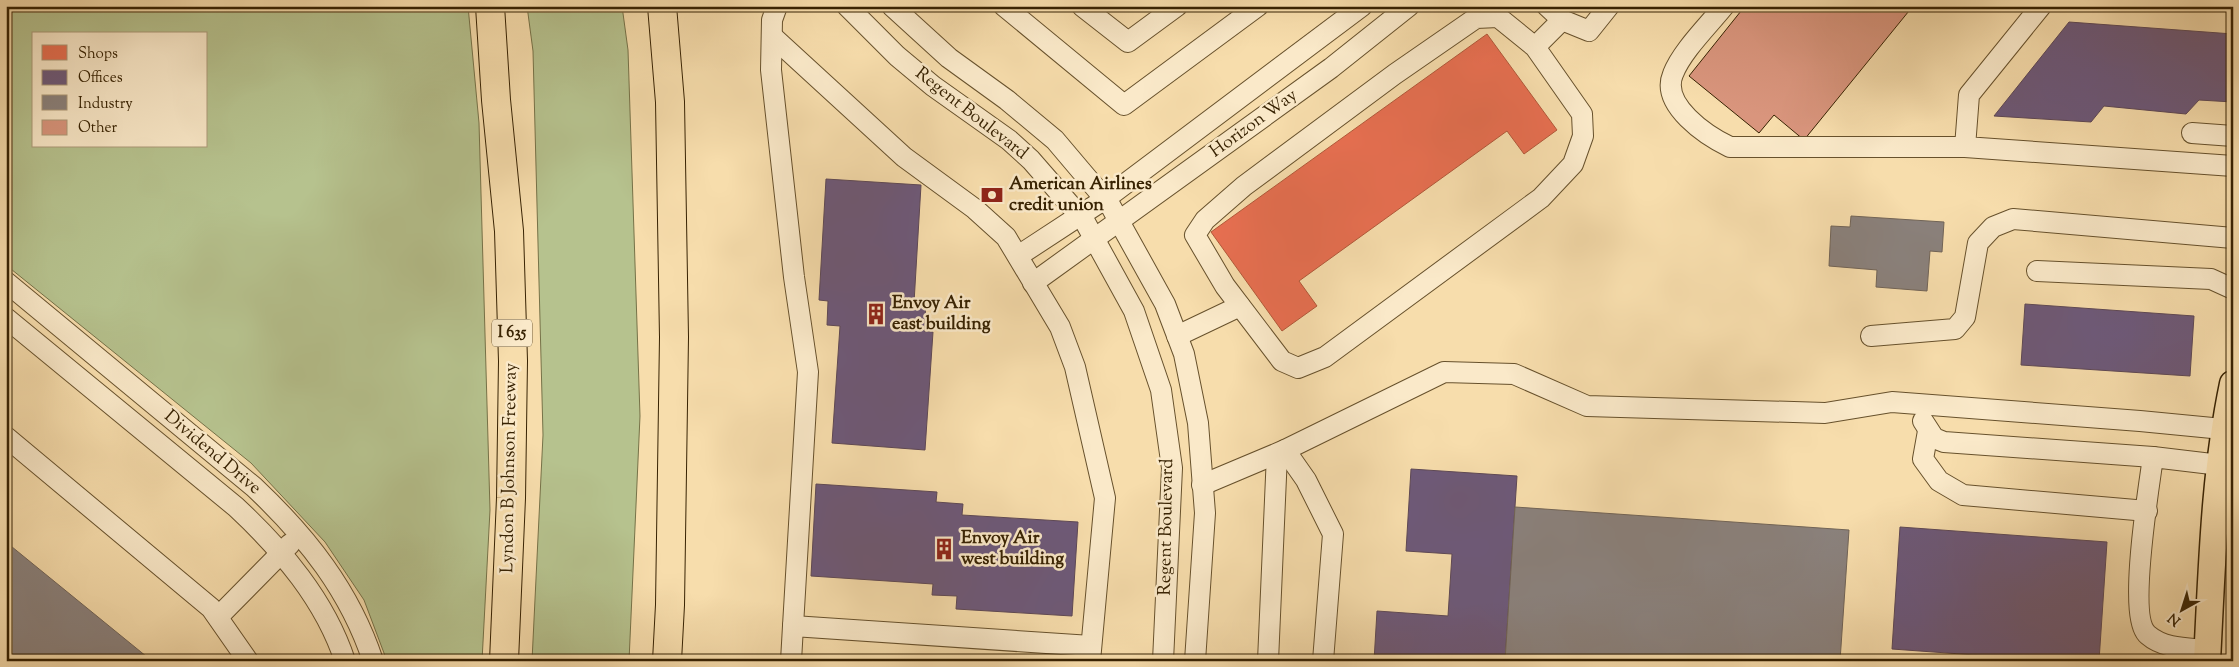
<svg xmlns="http://www.w3.org/2000/svg" width="2239" height="667" viewBox="0 0 2239 667" font-family="'Sorts Mill Goudy',serif">
<style>
.green{fill:#b6c28e;stroke:#767248;fill-rule:evenodd}
.shops{fill:#e76f51;stroke:#b25839}
.offices{fill:#6d597a;stroke:#5d4856}
.industry{fill:#8a817c;stroke:#716457}
.building{fill:#d9957d;stroke:#372202}
.lines{fill:none;stroke-linecap:round;stroke-linejoin:round}
.minor-casing{stroke:#67512c;stroke-width:22}
.major-casing{stroke:#372202;stroke-width:29}
.highway-casing{stroke:#372202;stroke-width:30}
.minor{stroke:#fae9c9;stroke-width:20}
.major{stroke:#f7ddac;stroke-width:26}
.highway{stroke:#f7ddac;stroke-width:28}
.labels{text-anchor:middle;dominant-baseline:central;stroke-width:5;stroke-linejoin:round;paint-order:stroke}
.shield{fill:#fae9c9;stroke:#725e3e;stroke-width:1}
.shield-label{font-size:16px;font-weight:bold;fill:#372202}
.street-label{font-size:18px;fill:#372202;stroke:#fae9c9}
.poi-label{font-size:18px;font-weight:bold;fill:#372202;stroke:#fae9c9;text-anchor:start}
</style>
<rect width="100%" height="100%" fill="#f7ddac"/>
<filter id="stains"><feTurbulence type="fractalNoise" baseFrequency=".004" numOctaves="4"/><feColorMatrix values="0 0 0 0 .2 0 0 0 0 .09 0 0 0 0 .02 0 0 0 .5 -.17"/></filter>
<radialGradient id="worn" r=".72"><stop offset=".6" stop-color="#630" stop-opacity="0"/><stop offset="1" stop-color="#630" stop-opacity=".3"/></radialGradient>
<g class="green">
<path d="M 6,6 L 468,6 L 479,123 L 490,510 L 482,661 L 387,661 L 364,600 L 325,542 L 251,463 L 6,265 ZM 34,34 L 206,34 L 206,146 L 34,146 Z"/>
<path d="M 527,6 L 622,6 L 628,50 L 640,416 L 629,661 L 532,661 L 543,435 L 533,51 Z"/>
</g>
<path class="shops" d="M 1487,34 L 1557,130 L 1524,154 L 1507,131 L 1299,281 L 1317,306 L 1282,331 L 1211,232 Z"/>
<g class="offices">
<path d="M 2069,22 L 2233,34 L 2233,102 L 2199,100 L 2186,114 L 2104,106 L 2091,122 L 1994,116 Z"/>
<path d="M 826,179 L 921,185 L 914,303 L 926,303 L 924,331 L 933,332 L 925,450 L 832,443 L 840,326 L 827,325 L 828,301 L 819,300 Z"/>
<path d="M 2025,304 L 2194,316 L 2190,376 L 2021,365 Z"/>
<path d="M 1411,469 L 1517,476 L 1505,661 L 1374,661 L 1377,611 L 1448,616 L 1452,554 L 1406,551 Z"/>
<path d="M 816,484 L 937,492 L 936,502 L 963,504 L 962,515 L 1078,522 L 1072,616 L 956,609 L 957,596 L 932,595 L 933,584 L 811,576 Z"/>
<path d="M 1900,527 L 2107,542 L 2099,661 L 2058,661 L 1892,649 Z"/>
</g>
<g class="industry">
<path d="M 1851,216 L 1944,222 L 1942,252 L 1930,251 L 1927,291 L 1876,287 L 1877,270 L 1829,266 L 1831,226 L 1850,227 Z"/>
<path d="M 1515,507 L 1849,530 L 1840,661 L 1505,661 Z"/>
<path d="M 6,542 L 152,661 L 6,661 Z"/>
</g>
<path class="building" d="M 1745,6 L 1913,6 L 1804,140 L 1774,115 L 1759,133 L 1689,76 Z"/>
<g class="lines">
<g class="minor-casing">
<g id="minor">
<path d="M 777,6 L 772,20 L 771,70 L 794,277 L 808,372 L 793,626"/>
<path d="M 847,6 L 897,56 L 933,86 L 1009,140 L 1031,160 L 1085,222 L 1134,311 L 1161,390 L 1172,468 L 1163,661"/>
<path d="M 892,6 L 949,58 L 1007,100 L 1055,140 L 1110,205 L 1165,304 L 1184,354 L 1198,423 L 1205,513 L 1195,661"/>
<path d="M 1004,6 L 1124,105 L 1258,6"/>
<path d="M 1082,6 L 1128,42 L 1177,6"/>
<path d="M 1547,6 L 1562,20 L 1589,31 L 1609,6"/>
<path d="M 1724,6 C 1708,26 1682,51 1673,74 C 1660,105 1707,136 1730,147 L 1965,147"/>
<path d="M 2041,6 L 1969,95 L 1965,147 L 2233,166"/>
<path d="M 772,36 L 904,157 L 975,209 L 1006,237 L 1060,327 L 1075,367 L 1105,498 L 1090,661"/>
<path d="M 1535,47 L 1582,114 L 1583,136 L 1573,164 L 1541,198 L 1325,357 L 1298,368 L 1282,361 L 1225,286 L 1195,235 L 1205,220 L 1244,186 L 1395,74 L 1476,18 L 1498,17 L 1535,47 L 1562,20"/>
<path d="M 2192,133 L 2233,136"/>
<path d="M 1018,256 L 1105,199 L 1362,6"/>
<path d="M 2037,271 L 2211,279 L 2233,289"/>
<path d="M 6,282 L 254,487 C 307,537 350,591 373,661"/>
<path d="M 1033,283 L 1331,68 L 1409,6"/>
<path d="M 6,318 L 236,507 C 282,550 325,600 345,661"/>
<path d="M 1177,336 L 1240,306"/>
<path d="M 1871,336 L 1955,329 L 1965,317 L 1978,243 L 1993,227 L 2013,219 L 2233,238"/>
<path d="M 1923,421 L 1934,438 L 1944,442 L 2153,457"/>
<path d="M 1928,431 L 1923,459 L 1939,481 L 1963,495 L 2147,511"/>
<path d="M 6,437 L 211,608 L 248,661"/>
<path d="M 1285,450 L 1444,372 L 1514,374 L 1587,406 L 1825,413 L 1892,402 L 2140,421 L 2233,430"/>
<path d="M 1202,485 L 1285,450 L 1306,480 L 1333,534 L 1323,661"/>
<path d="M 218,617 L 290,544"/>
<path d="M 2207,650 C 2188,648 2164,649 2148,635 C 2127,618 2149,487 2153,457 L 2220,465"/>
<path d="M 791,661 L 793,626 L 1091,646"/>
<path d="M 1268,661 L 1277,454"/>
</g>
</g>
<g class="major-casing">
<path id="major" d="M 2207,661 C 2212,568 2214,475 2233,384"/>
</g>
<g class="highway-casing">
<g id="highway">
<path d="M 490,6 L 496,100 L 509,231 L 513,361 L 511,498 L 504,661"/>
<path d="M 662,6 L 670,102 L 674,337 L 670,605 L 667,661"/>
</g>
</g>
<use href="#minor" class="minor"/>
<use href="#major" class="major"/>
<use href="#highway" class="highway"/>
</g>
<defs>
<g id="bank-bare" transform="scale(1.725)"><path d="M-6-4H6V4H-6ZM0-2.3a2.3 2.3 0 1 0 0 4.6a2.3 2.3 0 1 0 0-4.6Z" fill="#8f2418" stroke="#fae9c9" stroke-width="2.5" paint-order="stroke"/></g>
<g id="building-bare" transform="scale(1.725)"><path d="M-4-6H4V6H1V3H-1V6H-4ZM-2.5-4.3h1.7v1.8h-1.7ZM.8-4.3h1.7v1.8H.8ZM-2.5-1h1.7V.8h-1.7ZM.8-1h1.7V.8H.8Z" fill="#8f2418" stroke="#fae9c9" stroke-width="2.5" paint-order="stroke"/></g>
</defs>
<g fill-rule="evenodd">
<use href="#bank-bare" x="992" y="195"/>
<use href="#building-bare" x="876" y="314"/>
<use href="#building-bare" x="944" y="549"/>
</g>
<g class="labels">
<rect class="shield" x="492" y="319.5" width="40" height="27" rx="4"/>
<g class="shield-label">
<text x="512" y="333">I 635</text>
</g>
<g class="street-label">
<text transform="translate(971 114) rotate(38)">Regent Boulevard</text>
<text transform="translate(1254 124) rotate(-36)">Horizon Way</text>
<text transform="translate(212 453) rotate(40)">Dividend Drive</text>
<text transform="translate(510 468) rotate(-89)">Lyndon B Johnson Freeway</text>
<text transform="translate(1167 527) rotate(-89)">Regent Boulevard</text>
</g>
<g class="poi-label">
<text x="1009" y="185">American Airlines<tspan x="1009" dy="21">credit union</tspan></text>
<text x="892" y="304">Envoy Air<tspan x="892" dy="21">east building</tspan></text>
<text x="961" y="539">Envoy Air<tspan x="961" dy="21">west building</tspan></text>
</g>
</g>
<rect width="2239" height="667" fill="none" stroke="#f7ddac" stroke-width="25"/>
<rect x="8" y="8" width="2224" height="652" fill="none" stroke="#372202" stroke-width="2.5"/>
<rect x="12" y="12" width="2214" height="642" fill="none" stroke="#372202"/>
<rect x="32" y="32" width="175" height="115" fill="#fae9c9" stroke="#ac9979"/>
<rect x="42" y="45" width="25" height="15" fill="#e76f51" stroke="#ac9979"/>
<text x="78" y="58" font-size="15" fill="#372202">Shops</text>
<rect x="42" y="70" width="25" height="15" fill="#6d597a" stroke="#ac9979"/>
<text x="78" y="82" font-size="15" fill="#372202">Offices</text>
<rect x="42" y="95" width="25" height="15" fill="#8a817c" stroke="#ac9979"/>
<text x="78" y="108" font-size="15" fill="#372202">Industry</text>
<rect x="42" y="120" width="25" height="15" fill="#d9957d" stroke="#ac9979"/>
<text x="78" y="132" font-size="15" fill="#372202">Other</text>
<g transform="translate(2182 610) rotate(219)" stroke="#fae9c9" stroke-width="4" paint-order="stroke">
<path d="M0-4L9 19L0 12L-9 19Z" fill="#372202"/>
<text y="-8" font-size="14" font-weight="bold" text-anchor="middle" fill="#372202">N</text>
</g>
<rect width="100%" height="100%" filter="url(#stains)"/>
<rect width="100%" height="100%" fill="url(#worn)"/>
</svg>
